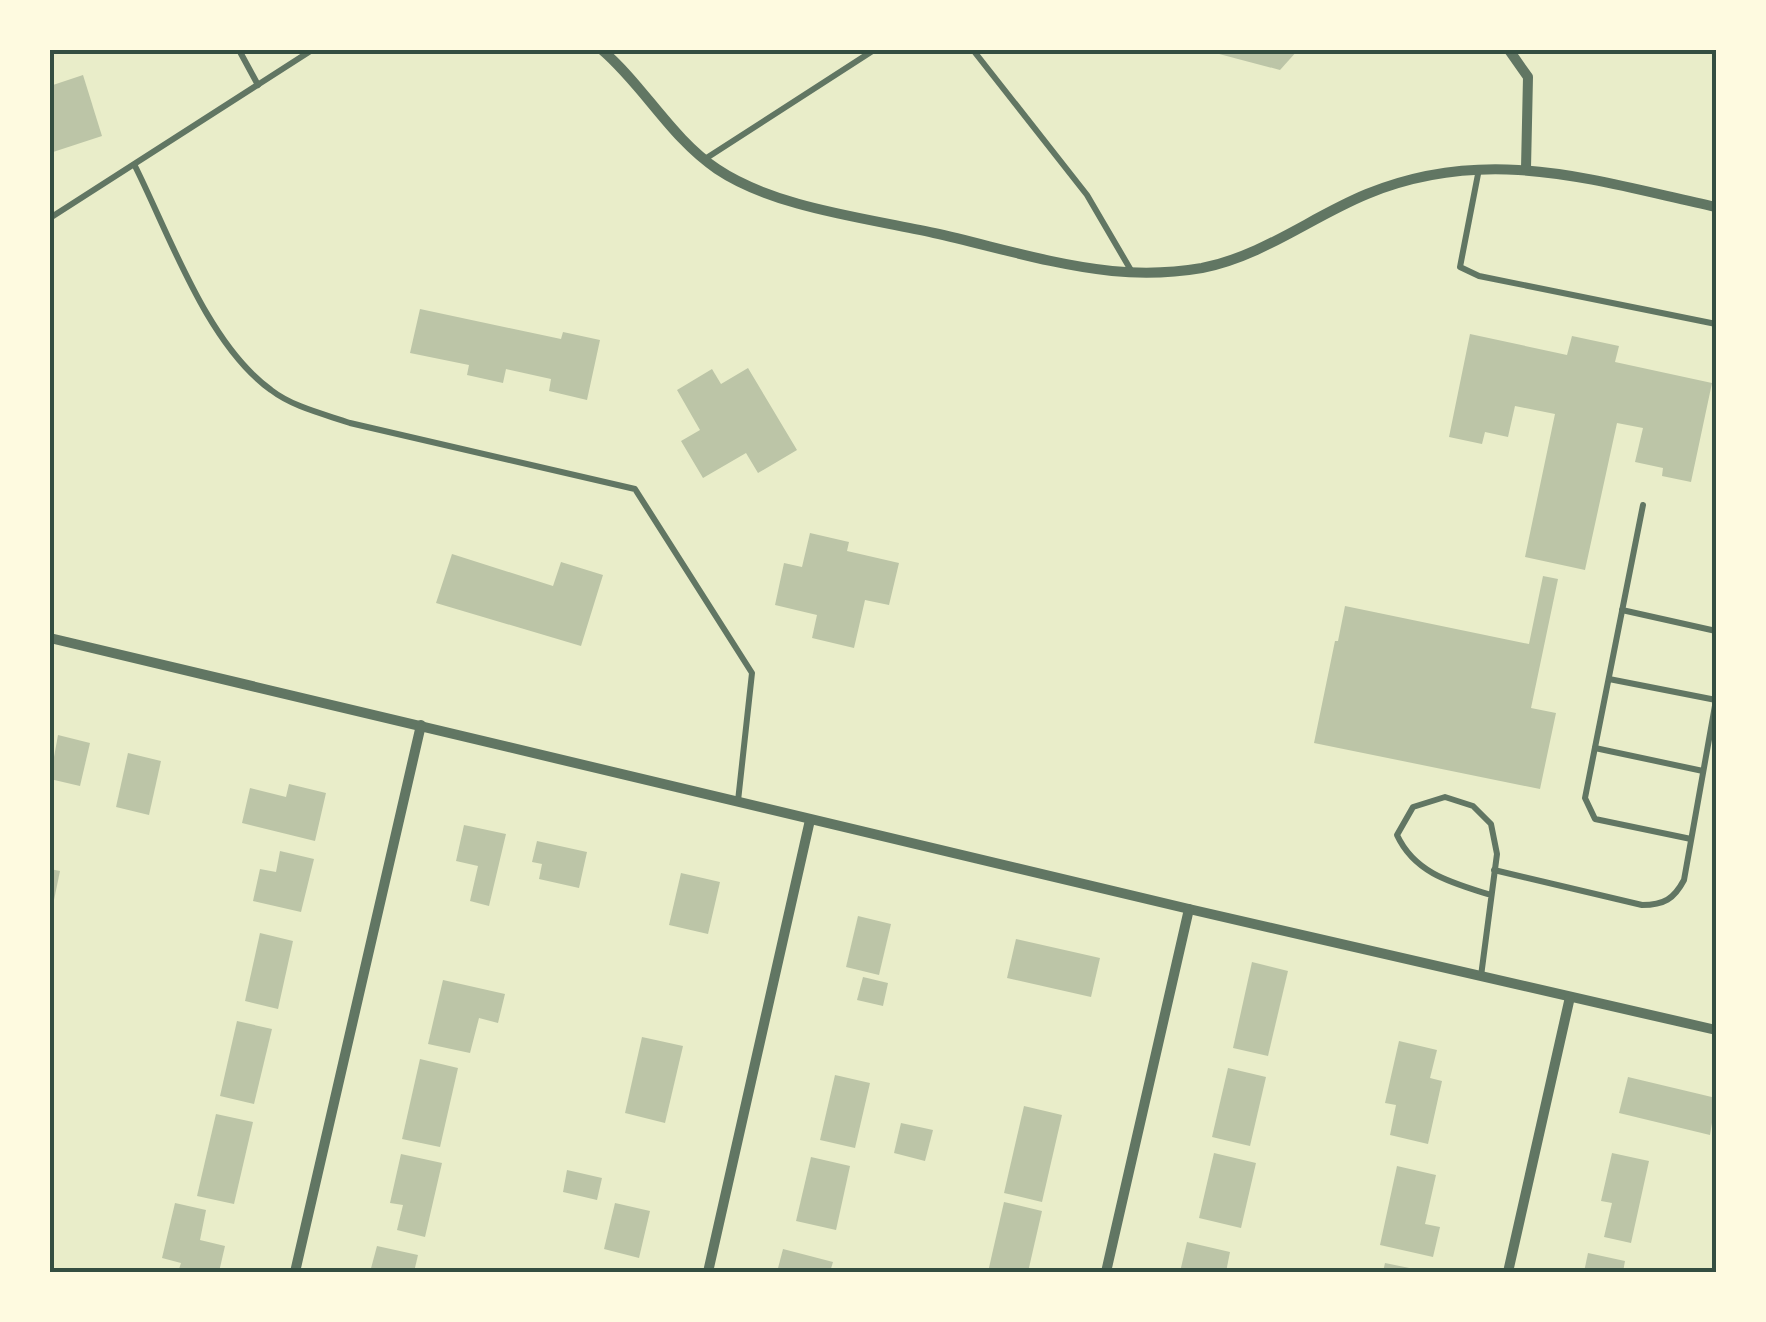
<svg xmlns="http://www.w3.org/2000/svg" width="1766" height="1322" viewBox="0 0 1766 1322" font-family="'Noto Serif',serif">
<style>
.building{fill:#bcc5a7}
.lines{fill:none;stroke-linecap:round;stroke-linejoin:round}
.service{stroke:#617663;stroke-width:6}
.minor{stroke:#617663;stroke-width:10}
.neatline{fill:none;stroke:#344e41;stroke-width:4}
</style>
<rect width="100%" height="100%" fill="#e9edc9"/>
<g class="building">
<path d="M 1204,50 L 1298,50 L 1280,70 Z"/>
<path d="M 83,75 L 102,136 L 50,153 L 50,86 Z"/>
<path d="M 420,309 L 561,339 L 563,332 L 600,340 L 587,400 L 549,391 L 551,379 L 506,369 L 503,383 L 467,375 L 469,365 L 410,353 Z"/>
<path d="M 1470,334 L 1567,355 L 1572,336 L 1619,346 L 1615,362 L 1712,383 L 1691,482 L 1662,476 L 1663,468 L 1635,462 L 1643,428 L 1617,423 L 1585,570 L 1525,557 L 1555,414 L 1515,406 L 1508,437 L 1485,432 L 1482,444 L 1449,437 Z"/>
<path d="M 748,368 L 797,450 L 758,473 L 746,453 L 703,478 L 681,441 L 700,430 L 677,390 L 712,369 L 721,384 Z"/>
<path d="M 810,533 L 849,542 L 847,551 L 899,563 L 889,605 L 865,600 L 854,648 L 812,638 L 817,615 L 775,605 L 784,563 L 802,567 Z"/>
<path d="M 452,554 L 553,586 L 561,562 L 603,575 L 581,646 L 436,603 Z"/>
<path d="M 1543,576 L 1558,579 L 1531,708 L 1556,713 L 1540,789 L 1314,743 L 1335,641 L 1338,641 L 1345,606 L 1529,644 Z"/>
<path d="M 58,735 L 90,743 L 80,786 L 50,779 Z"/>
<path d="M 128,753 L 161,761 L 149,815 L 116,807 Z"/>
<path d="M 289,784 L 326,793 L 315,841 L 242,823 L 250,788 L 286,797 Z"/>
<path d="M 464,825 L 506,834 L 489,906 L 470,901 L 478,866 L 456,861 Z"/>
<path d="M 537,841 L 587,852 L 579,888 L 539,879 L 542,864 L 532,862 Z"/>
<path d="M 280,851 L 314,859 L 301,912 L 253,901 L 260,869 L 276,872 Z"/>
<path d="M 50,869 L 60,871 L 54,900 L 50,899 Z"/>
<path d="M 681,873 L 720,882 L 708,934 L 669,925 Z"/>
<path d="M 858,916 L 891,924 L 879,975 L 846,967 Z"/>
<path d="M 260,933 L 293,941 L 278,1009 L 245,1001 Z"/>
<path d="M 1016,939 L 1100,958 L 1091,997 L 1007,978 Z"/>
<path d="M 1252,962 L 1288,971 L 1268,1056 L 1233,1048 Z"/>
<path d="M 863,977 L 888,983 L 883,1006 L 857,1000 Z"/>
<path d="M 443,980 L 505,994 L 498,1023 L 479,1018 L 470,1053 L 428,1044 Z"/>
<path d="M 237,1021 L 272,1029 L 254,1104 L 220,1096 Z"/>
<path d="M 642,1037 L 683,1046 L 665,1123 L 625,1113 Z"/>
<path d="M 1399,1041 L 1437,1050 L 1430,1078 L 1442,1081 L 1428,1144 L 1390,1135 L 1396,1105 L 1385,1103 Z"/>
<path d="M 420,1059 L 458,1068 L 440,1147 L 402,1139 Z"/>
<path d="M 1228,1068 L 1266,1077 L 1250,1146 L 1212,1137 Z"/>
<path d="M 835,1075 L 870,1083 L 855,1148 L 820,1140 Z"/>
<path d="M 1628,1077 L 1716,1098 L 1710,1135 L 1619,1113 Z"/>
<path d="M 1024,1106 L 1062,1115 L 1042,1202 L 1004,1193 Z"/>
<path d="M 216,1114 L 253,1122 L 234,1204 L 197,1196 Z"/>
<path d="M 901,1123 L 933,1130 L 925,1161 L 894,1153 Z"/>
<path d="M 1214,1153 L 1256,1163 L 1241,1228 L 1199,1218 Z"/>
<path d="M 1612,1153 L 1649,1161 L 1631,1243 L 1604,1237 L 1612,1203 L 1601,1201 Z"/>
<path d="M 401,1154 L 442,1163 L 425,1237 L 397,1230 L 403,1205 L 390,1203 Z"/>
<path d="M 811,1157 L 850,1166 L 836,1230 L 796,1221 Z"/>
<path d="M 1397,1166 L 1436,1175 L 1425,1224 L 1440,1227 L 1433,1257 L 1380,1245 Z"/>
<path d="M 567,1170 L 602,1178 L 597,1200 L 563,1192 Z"/>
<path d="M 1004,1202 L 1042,1211 L 1028,1272 L 988,1272 Z"/>
<path d="M 175,1203 L 206,1210 L 200,1240 L 225,1246 L 219,1272 L 178,1272 L 181,1263 L 162,1258 Z"/>
<path d="M 615,1203 L 650,1211 L 639,1258 L 604,1249 Z"/>
<path d="M 1187,1242 L 1230,1252 L 1226,1272 L 1180,1272 Z"/>
<path d="M 377,1246 L 418,1255 L 414,1272 L 370,1272 Z"/>
<path d="M 783,1249 L 833,1262 L 830,1272 L 777,1272 Z"/>
<path d="M 1588,1253 L 1625,1261 L 1623,1272 L 1584,1272 Z"/>
<path d="M 1385,1263 L 1419,1270 L 1419,1272 L 1383,1272 Z"/>
</g>
<g class="lines">
<g class="service">
<path d="M 239,50 L 258,85"/>
<path d="M 973,50 L 1087,195 L 1132,272"/>
<path d="M 705,159 L 874,50"/>
<path d="M 135,166 C 170,236 207,344 271,390 C 293,407 324,414 350,423 L 635,489 L 752,673 L 738,801"/>
<path d="M 1479,169 L 1460,267 L 1479,276 L 1716,324"/>
<path d="M 50,218 L 312,50"/>
<path d="M 1643,505 L 1585,798 L 1595,819 L 1691,839"/>
<path d="M 1622,610 L 1716,631"/>
<path d="M 1609,679 L 1716,700"/>
<path d="M 1595,748 L 1703,771"/>
<path d="M 1494,870 L 1642,905 C 1664,905 1674,899 1684,880 L 1716,700"/>
<path d="M 1481,976 L 1497,854 L 1491,824 L 1473,806 L 1445,797 L 1413,807 L 1397,835 C 1415,874 1453,883 1491,895"/>
</g>
<g class="minor">
<path d="M 602,50 C 644,86 671,138 717,169 C 775,208 867,218 934,233 C 993,246 1052,265 1112,271 C 1142,274 1173,273 1202,268 C 1263,256 1311,217 1367,194 C 1489,144 1595,181 1716,207"/>
<path d="M 1509,50 L 1528,77 L 1526,168"/>
<path d="M 50,638 L 1189,909 L 1716,1030"/>
<path d="M 295,1272 L 421,725"/>
<path d="M 708,1272 L 810,820"/>
<path d="M 1106,1272 L 1189,909"/>
<path d="M 1508,1272 L 1570,997"/>
</g>
</g>
<rect width="1766" height="1322" fill="none" stroke="#fefae0" stroke-width="105"/>
<rect x="52" y="52" width="1662" height="1218" class="neatline"/>
</svg>
